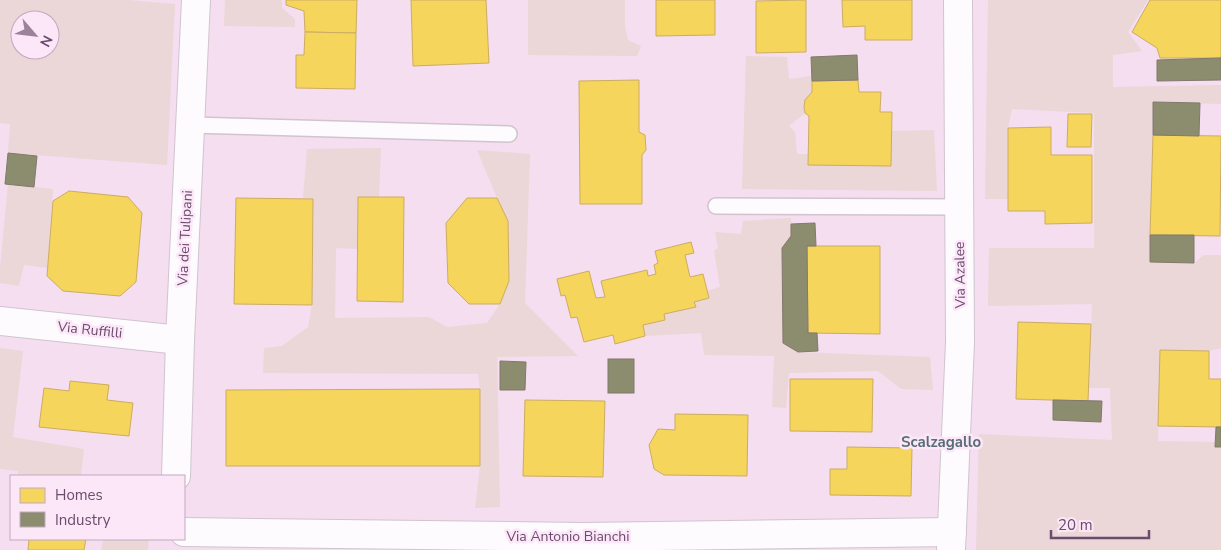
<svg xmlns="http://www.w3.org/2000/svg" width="1221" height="550" viewBox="0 0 1221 550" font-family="'Nunito Sans',sans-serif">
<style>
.residential{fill:#f4def0;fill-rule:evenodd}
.green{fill:#ebd6d8;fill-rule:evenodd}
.homes{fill:#f6d55c;stroke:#cdac61}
.industry{fill:#8c8c6e;stroke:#82796e}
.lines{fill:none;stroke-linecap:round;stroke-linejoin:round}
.service-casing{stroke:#d1c4cf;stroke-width:18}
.minor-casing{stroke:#d1c4cf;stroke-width:30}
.service{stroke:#fdfbfd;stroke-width:15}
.minor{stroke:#fdfbfd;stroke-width:28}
.labels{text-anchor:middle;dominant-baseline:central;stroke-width:5;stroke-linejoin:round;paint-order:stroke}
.street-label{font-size:14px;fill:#6c4c6d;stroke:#fce7f8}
.neighbourhood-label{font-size:15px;font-weight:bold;fill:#576e77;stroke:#fce7f8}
</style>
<rect width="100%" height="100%" fill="#f4e7f1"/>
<path class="residential" d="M 0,0 L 1221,0 L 1221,550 L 0,550 ZM 20,20 L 50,20 L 50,50 L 20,50 ZM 11,476 L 184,476 L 184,539 L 11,539 Z"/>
<g class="green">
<path d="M 0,0 L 128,0 L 175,4 L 167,165 L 8,153 L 10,124 L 0,123 ZM 20,20 L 50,20 L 50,50 L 20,50 Z"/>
<path d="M 225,0 L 282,0 L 282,8 L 295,19 L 295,27 L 224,26 Z"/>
<path d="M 528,0 L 625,0 L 625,26 L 628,40 L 641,46 L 637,56 L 528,55 Z"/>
<path d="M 988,0 L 1148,0 L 1128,32 L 1142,51 L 1113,55 L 1113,87 L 1221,85 L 1221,104 L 1153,102 L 1150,261 L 1194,263 L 1204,255 L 1221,255 L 1221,348 L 1209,351 L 1160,350 L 1158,441 L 1215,442 L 1215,447 L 1221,448 L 1221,550 L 976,550 L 979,434 L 1112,440 L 1110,388 L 1089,388 L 1092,304 L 988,306 L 989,248 L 1094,248 L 1094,113 L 1012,109 L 1008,128 L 1008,199 L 985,199 Z"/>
<path d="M 746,56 L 787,57 L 789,79 L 812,76 L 812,92 C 806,99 803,103 805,113 L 789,126 L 795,132 L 797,154 L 808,154 L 808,165 L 891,166 L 892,131 L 934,130 L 937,191 L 742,189 Z"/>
<path d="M 381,148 L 379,197 L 358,249 L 336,248 L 335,318 L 429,317 L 447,327 L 487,323 L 500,304 L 508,283 L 508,221 L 497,198 L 477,150 L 530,154 L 525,303 L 578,356 L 497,357 L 500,507 L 475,508 L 480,466 L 480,389 L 478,374 L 263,373 L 264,348 L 282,346 L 308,327 L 312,305 L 313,199 L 303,198 L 307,149 Z"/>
<path d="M 8,184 L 53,189 L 48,268 L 24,265 L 19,286 L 0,283 L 0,269 Z"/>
<path d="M 791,218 L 798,352 L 930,357 L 933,390 L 901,389 L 878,371 L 789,373 L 786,408 L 772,407 L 774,356 L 704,355 L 701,333 L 645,336 L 643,325 L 665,320 L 664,314 L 692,307 L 694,302 L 709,298 L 707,291 L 720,287 L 714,251 L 718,248 L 715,232 L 741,234 L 743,221 Z"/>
<path d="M 0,348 L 23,351 L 13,437 L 84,449 L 81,476 L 18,476 L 18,471 L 0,469 Z"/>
<path d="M 103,539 L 149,539 L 148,550 L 101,550 Z"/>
</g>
<g class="homes">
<path d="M 286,0 L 357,0 L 356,33 L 305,32 L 304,11 L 286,5 Z"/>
<path d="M 411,0 L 486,0 L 489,63 L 413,66 Z"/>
<path d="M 656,0 L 715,0 L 715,35 L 656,36 Z"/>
<path d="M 806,0 L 806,52 L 756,53 L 756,1 Z"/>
<path d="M 842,0 L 912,0 L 912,40 L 865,40 L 865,26 L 843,27 Z"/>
<path d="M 1150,0 L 1221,0 L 1221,56 L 1220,58 L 1160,58 L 1157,48 L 1132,32 Z"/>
<path d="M 305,32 L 356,33 L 355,89 L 296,88 L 296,55 L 304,55 Z"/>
<path d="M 639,80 L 639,132 L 645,135 L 646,150 L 642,155 L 642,204 L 580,204 L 579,81 Z"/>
<path d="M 858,80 L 859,92 L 881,92 L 880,112 L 892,112 L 891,166 L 808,165 L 809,116 L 805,113 L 804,107 L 805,100 L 812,92 L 812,81 Z"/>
<path d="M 1068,114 L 1092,114 L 1091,147 L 1067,147 Z"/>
<path d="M 1051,127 L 1051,155 L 1092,155 L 1092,223 L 1045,224 L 1045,211 L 1008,211 L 1008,128 Z"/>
<path d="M 1153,135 L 1221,136 L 1220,236 L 1150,235 Z"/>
<path d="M 69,191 L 128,197 L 142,213 L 136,282 L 120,296 L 63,291 L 47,276 L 53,201 Z"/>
<path d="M 358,197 L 404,197 L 403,302 L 357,301 Z"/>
<path d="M 236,198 L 313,199 L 312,305 L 234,304 Z"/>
<path d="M 467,198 L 497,198 L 508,221 L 509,281 L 500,304 L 469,304 L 448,283 L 446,223 Z"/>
<path d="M 691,242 L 694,253 L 685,255 L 690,277 L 703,274 L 709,298 L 694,302 L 696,307 L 664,314 L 665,320 L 643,325 L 645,336 L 615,344 L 613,335 L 584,342 L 577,317 L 571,318 L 565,295 L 561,296 L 557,279 L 589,271 L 596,298 L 605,297 L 601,281 L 647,270 L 648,276 L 656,274 L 654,265 L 658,263 L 655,251 Z"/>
<path d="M 807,246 L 880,246 L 880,334 L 808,333 Z"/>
<path d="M 1018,322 L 1091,324 L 1088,401 L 1016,399 Z"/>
<path d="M 1160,350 L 1209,351 L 1209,379 L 1221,379 L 1221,427 L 1158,426 Z"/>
<path d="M 790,379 L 873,379 L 872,432 L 790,431 Z"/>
<path d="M 70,381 L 109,385 L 107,400 L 133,403 L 129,436 L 39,427 L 44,388 L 69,391 Z"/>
<path d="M 480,389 L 480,466 L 226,466 L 226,390 Z"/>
<path d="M 525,400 L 605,401 L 603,477 L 523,476 Z"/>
<path d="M 675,414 L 748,415 L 747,476 L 664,475 L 654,469 L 649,445 L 658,429 L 675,430 Z"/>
<path d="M 847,447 L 912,448 L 911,496 L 830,495 L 830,469 L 847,469 Z"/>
<path d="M 29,539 L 86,539 L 84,550 L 28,550 Z"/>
</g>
<g class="industry">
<path d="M 857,55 L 858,80 L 812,81 L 811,57 Z"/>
<path d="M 1220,58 L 1221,58 L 1221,80 L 1157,81 L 1157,60 Z"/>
<path d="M 1153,102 L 1200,103 L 1199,136 L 1153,135 Z"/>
<path d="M 8,153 L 37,156 L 34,187 L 5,184 Z"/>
<path d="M 815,223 L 816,246 L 807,246 L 808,333 L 817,333 L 818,351 L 798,352 L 783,343 L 782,248 L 791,236 L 791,224 Z"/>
<path d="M 1150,235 L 1194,235 L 1194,263 L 1150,262 Z"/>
<rect x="608" y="359" width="26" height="34"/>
<path d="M 500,361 L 526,362 L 525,390 L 500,390 Z"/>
<path d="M 1053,400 L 1102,401 L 1101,422 L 1053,420 Z"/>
<path d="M 1216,427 L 1221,427 L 1221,447 L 1215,447 Z"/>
</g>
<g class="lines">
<g class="service-casing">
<g id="service">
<path d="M 190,125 L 509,134"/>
<path d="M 716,206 L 959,207"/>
</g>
</g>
<g class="minor-casing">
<g id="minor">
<path d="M 0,321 L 180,340"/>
<path d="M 176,476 L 180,340 L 196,0"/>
<path d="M 184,532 L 583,537 L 952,532"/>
<path d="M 951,550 L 960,342 L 958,0"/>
</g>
</g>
<use href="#service" class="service"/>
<use href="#minor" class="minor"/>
</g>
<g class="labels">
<g class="street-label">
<text transform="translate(185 238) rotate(-87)">Via dei Tulipani</text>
<text transform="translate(960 275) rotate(-91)">Via Azalee</text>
<text transform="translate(90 330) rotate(6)">Via Ruffilli</text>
<text x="568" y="536">Via Antonio Bianchi</text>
</g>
<g class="neighbourhood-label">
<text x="941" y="442">Scalzagallo</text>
</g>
</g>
<rect x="10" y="475" width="175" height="65" fill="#fce7f8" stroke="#c2a9c0"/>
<rect x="20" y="488" width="25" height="15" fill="#f6d55c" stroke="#c2a9c0"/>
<text x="55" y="500" font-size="15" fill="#6c4c6d">Homes</text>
<rect x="20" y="512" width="25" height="15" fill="#8c8c6e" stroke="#c2a9c0"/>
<text x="55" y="525" font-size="15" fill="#6c4c6d">Industry</text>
<g transform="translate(35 35) rotate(118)"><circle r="24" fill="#fce7f8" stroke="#c2a9c0"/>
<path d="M0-4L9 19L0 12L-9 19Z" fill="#9c829b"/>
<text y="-8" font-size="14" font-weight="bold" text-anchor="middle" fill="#6c4c6d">N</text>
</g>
<path d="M1051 530v8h98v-8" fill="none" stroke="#6c4c6d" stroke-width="2.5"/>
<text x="1058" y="530" font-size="15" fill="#6c4c6d" stroke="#fce7f8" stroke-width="4" paint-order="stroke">20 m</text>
</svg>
